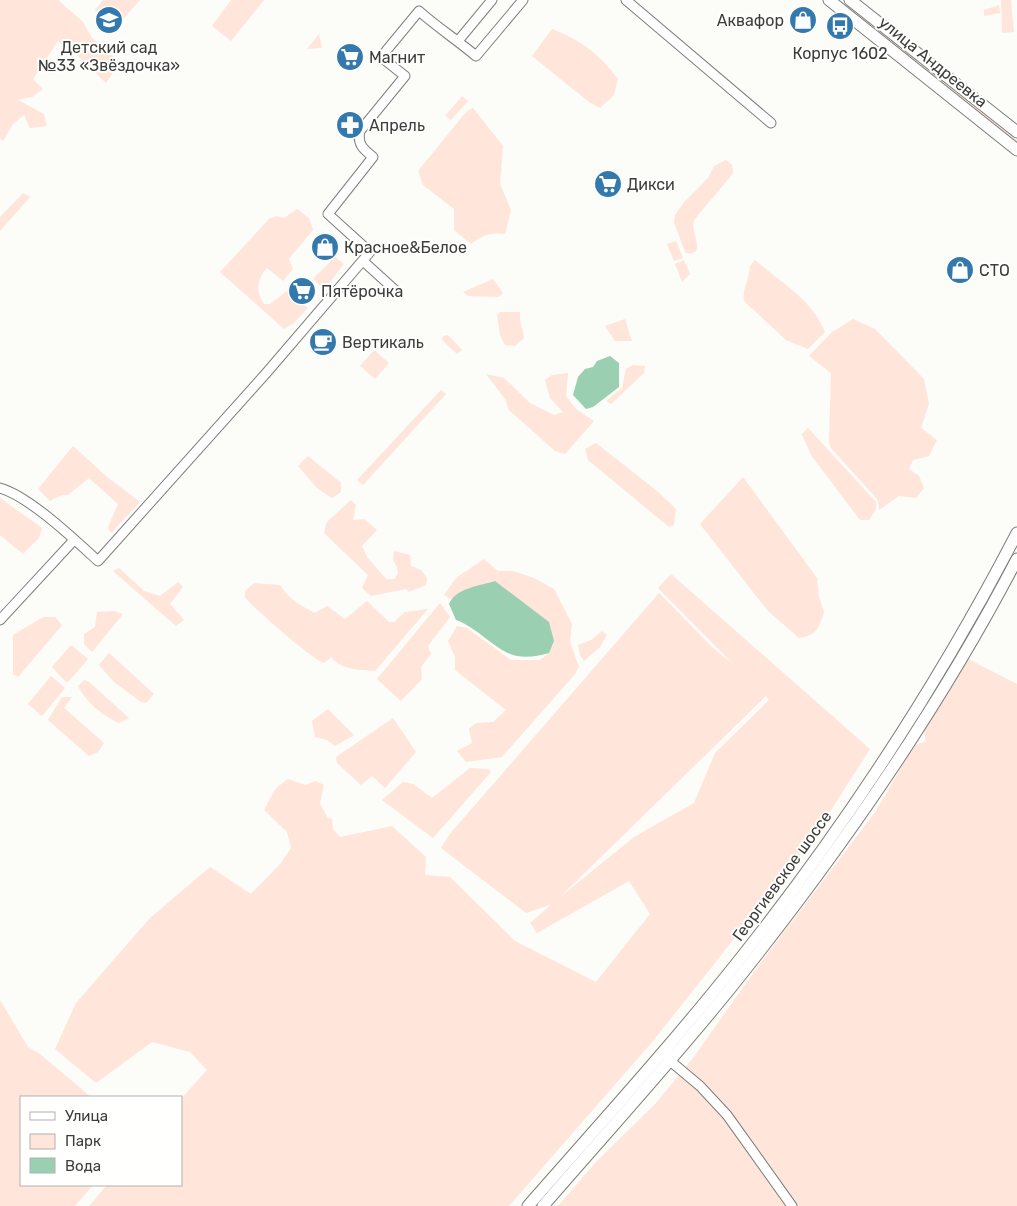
<svg xmlns="http://www.w3.org/2000/svg" width="1017" height="1206" viewBox="0 0 1017 1206" font-family="Rubik,sans-serif">
<style>
.green{fill:#ffe5da;fill-rule:evenodd}
.water{fill:#9bcfb1}
.lines{fill:none;stroke-linecap:round;stroke-linejoin:round}
.minor-casing{stroke:#7e7e7b;stroke-width:11}
.major-casing{stroke:#7e7e7b;stroke-width:13}
.minor{stroke:#fff;stroke-width:9}
.major{stroke:#fff;stroke-width:11}
.labels{text-anchor:middle;dominant-baseline:central;stroke-width:4;stroke-linejoin:round;paint-order:stroke}
.poi-label{font-size:16px;fill:#3d3d3c;stroke:#fffffe;text-anchor:start}
.street-label{font-size:16px;fill:#3d3d3c;stroke:#fffffe}
</style>
<rect width="100%" height="100%" fill="#fcfcf8"/>
<g class="green">
<path d="M 0,0 L 58,0 L 83,22 L 92,38 L 120,62 L 106,83 L 72,50 L 58,41 L 33,79 L 43,89 L 32,97 L 18,100 L 44,114 L 47,126 L 30,128 L 24,115 L 13,124 L 3,141 L 0,138 Z"/>
<path d="M 103,0 L 140,0 L 115,28 L 95,10 Z"/>
<path d="M 231,0 L 264,0 L 231,41 L 212,26 Z"/>
<path d="M 1001,0 L 1011,0 L 1014,32 L 1002,33 Z"/>
<path d="M 999,5 L 1000,13 L 984,16 L 984,10 Z"/>
<path d="M 552,29 C 582,41 598,53 618,79 L 614,95 L 600,108 L 589,102 L 532,56 Z"/>
<path d="M 878,30 L 917,60 L 915,63 L 877,32 Z"/>
<path d="M 319,34 L 322,48 L 307,49 Z"/>
<path d="M 922,64 L 1017,140 L 1017,145 L 919,67 Z"/>
<path d="M 462,96 L 468,101 L 451,120 L 445,116 Z"/>
<path d="M 473,108 L 503,146 L 500,184 L 511,210 L 505,234 C 491,232 482,235 471,244 L 454,230 L 454,209 L 423,185 L 418,171 L 466,112 Z"/>
<path d="M 726,160 L 732,165 L 733,173 C 727,182 696,216 694,221 C 691,232 700,242 696,251 L 690,254 L 685,252 L 674,222 L 675,215 L 685,201 L 708,178 L 714,166 Z"/>
<path d="M 23,193 L 30,197 L 0,231 L 0,217 Z"/>
<path d="M 297,209 L 309,218 L 313,230 L 289,259 L 293,269 L 283,281 L 267,268 C 257,279 255,291 264,304 L 270,304 L 287,291 L 308,308 L 294,323 L 284,329 L 220,272 L 269,219 L 276,216 L 284,218 Z"/>
<path d="M 676,241 L 683,258 L 674,261 L 667,244 Z"/>
<path d="M 335,257 L 344,264 L 324,290 L 313,279 Z"/>
<path d="M 684,260 L 690,274 L 682,282 L 675,264 Z"/>
<path d="M 755,260 C 780,282 812,299 825,332 L 808,349 L 786,340 L 744,301 C 742,290 749,280 750,266 Z"/>
<path d="M 493,279 L 503,293 L 498,297 L 468,296 L 463,292 Z"/>
<path d="M 500,312 L 520,312 C 519,322 523,329 524,338 L 515,346 L 505,345 L 500,335 L 497,315 Z"/>
<path d="M 625,319 L 632,341 L 615,341 L 605,326 Z"/>
<path d="M 853,319 L 875,329 L 924,379 L 929,404 L 921,428 L 937,440 L 929,456 L 913,460 L 909,469 L 919,476 L 924,488 L 916,498 L 899,496 L 879,510 L 878,500 L 831,448 L 829,442 L 831,373 L 809,356 L 831,333 Z"/>
<path d="M 448,335 L 462,350 L 457,354 L 442,340 L 443,336 Z"/>
<path d="M 374,350 L 389,363 L 375,379 L 360,366 Z"/>
<path d="M 633,365 L 645,366 L 644,373 L 611,404 L 606,401 L 622,388 L 626,369 Z"/>
<path d="M 568,373 L 566,396 L 576,409 L 594,421 L 565,454 L 555,451 L 509,410 L 505,399 L 486,374 L 504,378 L 530,403 L 554,415 L 563,412 L 550,398 L 545,380 L 552,375 Z"/>
<path d="M 441,390 L 446,394 L 363,485 L 357,480 Z"/>
<path d="M 808,428 L 876,502 L 876,509 L 869,520 L 860,520 L 811,455 L 802,434 Z"/>
<path d="M 596,443 L 657,491 L 676,509 L 674,525 L 669,527 L 588,460 L 585,449 Z"/>
<path d="M 73,446 L 107,477 L 140,502 L 111,533 L 108,527 L 118,504 L 89,478 L 68,495 L 62,495 L 50,501 L 38,489 Z"/>
<path d="M 308,456 L 341,483 L 341,492 L 332,498 L 317,488 L 298,466 Z"/>
<path d="M 743,477 L 817,578 L 819,597 L 824,612 C 819,628 816,636 799,638 L 768,611 L 700,524 Z"/>
<path d="M 0,498 L 42,528 L 39,538 L 23,554 L 0,535 Z"/>
<path d="M 351,500 L 356,505 L 353,520 L 364,519 L 377,530 L 362,546 L 367,557 L 386,579 L 394,579 L 398,574 L 397,567 L 393,560 L 394,551 L 410,555 L 411,566 L 421,570 L 427,578 L 426,585 L 409,592 L 406,589 L 371,596 L 362,588 L 368,575 L 324,533 L 327,522 Z"/>
<path d="M 484,559 L 498,571 L 513,571 L 534,578 L 554,589 L 572,624 L 570,642 L 579,667 L 575,674 L 502,757 L 466,762 L 457,751 L 472,743 L 469,729 L 476,723 L 493,722 L 506,710 L 455,670 L 455,657 L 448,641 L 457,626 L 467,628 L 511,660 L 540,660 L 549,653 L 495,581 L 464,590 L 451,599 L 444,595 L 456,578 Z"/>
<path d="M 119,568 L 144,591 L 160,596 L 178,582 L 183,587 L 170,604 L 184,620 L 176,626 L 113,571 Z"/>
<path d="M 671,574 L 870,749 L 810,843 L 653,1041 L 509,1206 L 89,1206 L 107,1185 L 181,1185 L 181,1099 L 207,1070 L 190,1052 L 152,1042 L 96,1083 L 55,1049 L 76,1003 L 150,918 L 210,867 L 251,894 L 281,863 L 291,848 L 287,832 L 264,810 L 276,788 L 288,779 L 305,785 L 315,781 L 324,785 L 320,804 L 328,818 L 332,819 L 333,829 L 340,837 L 392,826 L 426,857 L 425,875 L 450,877 L 515,941 L 596,982 L 650,914 L 629,881 L 537,933 L 530,923 L 552,904 L 526,913 L 441,848 L 449,835 L 659,593 L 713,648 L 734,665 L 658,588 ZM 766,696 L 769,700 L 715,753 L 694,803 L 634,837 L 559,898 Z"/>
<path d="M 254,583 L 280,585 C 289,599 299,605 315,613 L 327,606 L 345,619 L 367,601 L 389,622 L 394,622 L 405,612 L 428,609 L 375,671 C 358,669 343,671 331,657 L 324,663 C 314,661 253,608 245,597 L 245,591 Z"/>
<path d="M 440,603 L 450,617 L 428,646 L 431,654 L 421,667 L 422,679 L 401,701 L 377,679 Z"/>
<path d="M 114,611 L 123,614 L 92,652 L 84,644 L 84,634 L 95,627 L 97,612 Z"/>
<path d="M 43,617 L 55,617 L 62,625 L 18,677 L 13,674 L 13,635 Z"/>
<path d="M 602,631 L 607,635 L 600,647 L 584,661 L 580,655 L 578,645 L 591,640 Z"/>
<path d="M 71,645 L 88,659 L 69,681 L 66,682 L 52,667 Z"/>
<path d="M 109,653 L 154,694 L 146,703 L 141,702 L 114,682 L 99,665 Z"/>
<path d="M 968,659 L 1017,684 L 1017,1206 L 558,1206 L 596,1162 L 656,1103 L 693,1058 L 756,969 L 876,811 L 910,752 L 916,745 L 926,741 L 924,732 Z"/>
<path d="M 51,676 L 65,688 L 42,716 L 28,704 Z"/>
<path d="M 84,680 L 89,682 L 129,718 L 119,723 C 104,717 85,701 78,686 Z"/>
<path d="M 62,697 L 72,697 L 64,708 L 104,743 L 98,752 L 89,756 L 48,720 Z"/>
<path d="M 328,709 L 354,735 L 335,746 L 327,740 L 315,737 L 312,721 Z"/>
<path d="M 393,718 L 416,752 L 385,788 L 372,776 L 361,785 L 337,763 L 336,757 Z"/>
<path d="M 470,768 L 488,769 L 491,772 L 433,838 L 382,800 L 403,782 L 413,784 L 432,798 Z"/>
<path d="M 0,1000 L 28,1047 L 40,1054 L 91,1097 L 21,1097 L 21,1185 L 93,1185 L 75,1206 L 0,1206 Z"/>
</g>
<g class="water">
<path d="M 610,356 L 619,363 L 619,387 L 593,407 L 586,409 L 573,395 L 578,377 L 585,369 L 593,367 L 597,361 Z"/>
<path d="M 495,581 L 549,622 L 554,641 L 549,653 C 539,656 527,658 517,656 C 498,653 477,627 456,620 L 449,604 C 456,588 479,586 495,581 Z"/>
</g>
<g class="lines">
<g class="minor-casing">
<g id="minor">
<path d="M 626,0 L 771,123"/>
<path d="M 458,41 L 492,0"/>
<path d="M 363,261 L 395,290"/>
<path d="M 0,488 C 29,496 75,540 98,561 L 268,371 L 370,252 L 328,214 L 373,157 C 363,149 357,144 360,131 L 405,76 L 381,57 L 419,11 C 437,27 457,40 476,56 L 523,0"/>
<path d="M 0,620 L 74,540"/>
<path d="M 669,1054 L 669,1060 L 700,1086 L 727,1115 L 792,1206"/>
</g>
</g>
<g class="major-casing">
<g id="major">
<path d="M 829,0 L 1017,150"/>
<path d="M 850,0 L 1017,132"/>
<path d="M 528,1206 C 598,1126 670,1047 736,964 C 843,830 938,685 1017,533"/>
<path d="M 543,1206 C 606,1133 672,1061 733,985 C 837,855 940,707 1017,559"/>
</g>
</g>
<use href="#minor" class="minor"/>
<use href="#major" class="major"/>
</g>
<defs>
<g id="school-disc" transform="scale(1.4375)"><circle r="9.5" fill="#3379ad" stroke="#fffffe"/><path d="M0-5L7-2L0 1L-7-2ZM-4 1L0 2.5L4 1V4Q0 6-4 4Z" fill="#fff"/></g>
<g id="shop-disc" transform="scale(1.4375)"><circle r="9.5" fill="#3379ad" stroke="#fffffe"/><path d="M-5-2.5h2.3a2.7 3.5 0 0 1 5.4 0H5L5.5 6h-11ZM-1.5-2.5h3a1.5 2.3 0 0 0-3 0Z" fill="#fff"/></g>
<g id="bus-disc" transform="scale(1.4375)"><circle r="9.5" fill="#3379ad" stroke="#fffffe"/><path d="M-5-6H5V4H4V6H2V4H-2V6H-4V4H-5ZM-3.5-4V0h7V-4ZM-3.5 1.2v1.5H-2V1.2ZM2 1.2v1.5H3.5V1.2Z" fill="#fff"/></g>
<g id="supermarket-disc" transform="scale(1.4375)"><circle r="9.5" fill="#3379ad" stroke="#fffffe"/><path d="M-6-5.5h2.5l.6 2H6L4.5 2H-2.5L-4.4-4H-6ZM-1.5 3.2a1.3 1.3 0 1 0 .1 0ZM3 3.2a1.3 1.3 0 1 0 .1 0Z" fill="#fff"/></g>
<g id="pharmacy-disc" transform="scale(1.4375)"><circle r="9.5" fill="#3379ad" stroke="#fffffe"/><path d="M-2-6h4v4h4v4h-4v4h-4v-4h-4v-4h4Z" fill="#fff"/></g>
<g id="cafe-disc" transform="scale(1.4375)"><circle r="9.5" fill="#3379ad" stroke="#fffffe"/><path d="M-5.5-4.5H6V0H3Q3 3.5 0 3.5H-2.5Q-5.5 3.5-5.5 0ZM3-3.2v2h1.7v-2ZM-6 4.5H4V6H-6Z" fill="#fff"/></g>
</defs>
<g fill-rule="evenodd">
<use href="#school-disc" x="109" y="20"/>
<use href="#shop-disc" x="803" y="20"/>
<use href="#bus-disc" x="840" y="26"/>
<use href="#supermarket-disc" x="350" y="57"/>
<use href="#pharmacy-disc" x="350" y="125"/>
<use href="#supermarket-disc" x="608" y="184"/>
<use href="#shop-disc" x="325" y="247"/>
<use href="#shop-disc" x="960" y="270"/>
<use href="#supermarket-disc" x="302" y="291"/>
<use href="#cafe-disc" x="323" y="342"/>
</g>
<g class="labels">
<g class="poi-label">
<text x="784" y="20" text-anchor="end">Аквафор</text>
<text x="109" y="47" text-anchor="middle">Детский сад<tspan x="109" dy="18">№33 «Звёздочка»</tspan></text>
<text x="840" y="53" text-anchor="middle">Корпус 1602</text>
<text x="369" y="57">Магнит</text>
<text x="369" y="125">Апрель</text>
<text x="627" y="184">Дикси</text>
<text x="344" y="247">Красное&amp;Белое</text>
<text x="979" y="270">СТО</text>
<text x="321" y="291">Пятёрочка</text>
<text x="342" y="342">Вертикаль</text>
</g>
<g class="street-label">
<text transform="translate(933 62) rotate(39)">улица Андреевка</text>
<text transform="translate(782 876) rotate(-54)">Георгиевское шоссе</text>
</g>
</g>
<rect x="20" y="1096" width="162" height="90" fill="#fffffe" stroke="#b1b1b0"/>
<rect x="30" y="1112" width="25" height="8" fill="#ffffff" stroke="#b1b1b0"/>
<text x="65" y="1121" font-size="15" fill="#3d3d3c">Улица</text>
<rect x="30" y="1134" width="25" height="15" fill="#ffe5da" stroke="#b1b1b0"/>
<text x="65" y="1146" font-size="15" fill="#3d3d3c">Парк</text>
<rect x="30" y="1158" width="25" height="15" fill="#9bcfb1" stroke="#b1b1b0"/>
<text x="65" y="1171" font-size="15" fill="#3d3d3c">Вода</text>
</svg>
